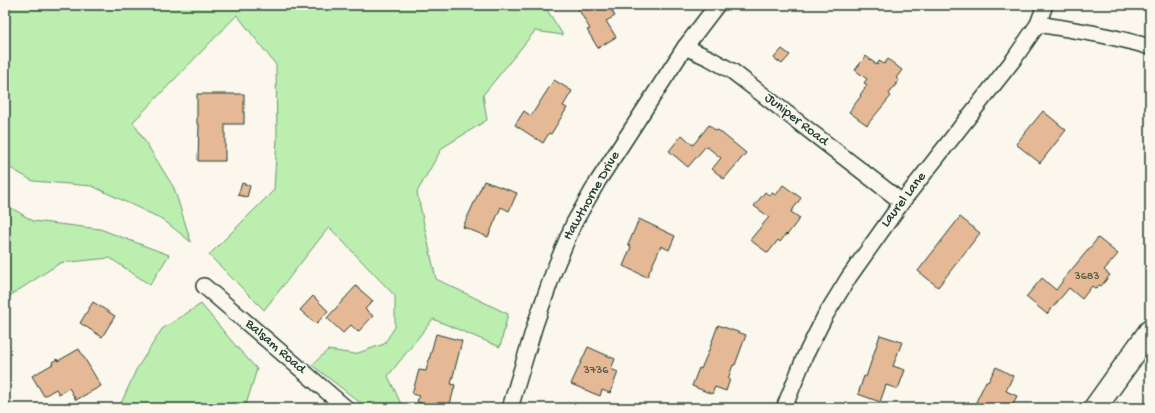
<svg xmlns="http://www.w3.org/2000/svg" width="1155" height="413" viewBox="0 0 1155 413" font-family="'Gochi Hand',sans-serif">
<style>
.green{fill:#bbeeaf;stroke:#6d9672}
.building{fill:#e6b996;stroke:#1f3d34}
.lines{fill:none;stroke-linecap:round;stroke-linejoin:round}
.street-casing{stroke:#1f3d34;stroke-width:18}
.secondary-casing{stroke:#1f3d34;stroke-width:25}
.street{stroke:#fbf7ec;stroke-width:15}
.secondary{stroke:#fbf7ec;stroke-width:22}
.labels{text-anchor:middle;dominant-baseline:central;stroke-width:3;stroke-linejoin:round;paint-order:stroke}
.number-label{font-size:12px;fill:#515c4c}
.street-label{font-size:14px;fill:#1f3d34;stroke:#fbf7ec}
</style>
<rect width="100%" height="100%" fill="#fbf7ec"/>
<filter id="ink" filterUnits="userSpaceOnUse"><feTurbulence type="fractalNoise" baseFrequency=".025" numOctaves="2"/><feDisplacementMap in="SourceGraphic" scale="8" xChannelSelector="R" yChannelSelector="G"/><feConvolveMatrix kernelMatrix="1 2 1 2 8 2 1 2 1" color-interpolation-filters="sRGB"/></filter>
<g filter="url(#ink)">
<g class="green">
<path d="M 5,5 L 544,5 L 563,35 L 535,31 L 483,95 L 487,120 L 442,148 L 417,192 L 436,279 L 508,314 L 500,347 L 433,319 L 388,376 L 403,408 L 367,408 L 312,365 L 328,350 L 355,354 L 384,344 L 395,327 L 395,296 L 329,227 L 264,310 L 209,255 L 274,190 L 277,138 L 276,65 L 237,15 L 133,122 L 174,188 L 191,242 L 162,219 L 92,186 L 33,181 L 5,165 Z"/>
<path d="M 5,204 L 33,221 L 100,229 L 169,255 L 150,285 L 110,258 L 60,263 L 5,299 Z"/>
<path d="M 201,304 L 235,345 L 257,369 L 245,408 L 119,408 L 136,370 L 162,329 Z"/>
</g>
<g class="building">
<path d="M 576,5 L 608,5 L 615,16 L 606,21 L 616,37 L 598,48 L 587,30 L 590,29 Z"/>
<path d="M 782,49 L 790,55 L 782,64 L 774,58 Z"/>
<path d="M 866,56 L 877,65 L 879,61 L 884,64 L 888,59 L 902,70 L 896,78 L 899,80 L 889,94 L 891,96 L 867,125 L 849,112 L 861,96 L 860,95 L 867,85 L 864,83 L 867,79 L 855,70 Z"/>
<path d="M 554,80 L 572,91 L 563,106 L 567,108 L 551,134 L 549,133 L 543,143 L 515,125 L 524,111 L 531,116 Z"/>
<path d="M 197,94 L 244,94 L 244,124 L 225,124 L 225,161 L 198,161 L 199,124 L 197,124 Z"/>
<path d="M 1043,111 L 1066,130 L 1040,163 L 1016,144 Z"/>
<path d="M 709,125 L 716,131 L 718,130 L 746,153 L 724,179 L 712,169 L 721,158 L 706,146 L 688,167 L 669,151 L 682,135 L 693,145 Z"/>
<path d="M 484,181 L 517,193 L 509,211 L 501,207 L 488,237 L 466,228 L 463,227 Z"/>
<path d="M 242,183 L 250,186 L 247,197 L 238,195 Z"/>
<path d="M 783,185 L 801,198 L 791,212 L 800,218 L 787,235 L 786,234 L 780,242 L 778,240 L 768,253 L 750,240 L 769,217 L 754,206 L 765,192 L 770,196 L 772,193 L 776,195 Z"/>
<path d="M 960,217 L 980,233 L 938,287 L 918,271 Z"/>
<path d="M 639,219 L 675,236 L 669,250 L 661,246 L 647,277 L 623,266 L 631,247 L 628,245 Z"/>
<path d="M 1098,238 L 1118,254 L 1104,270 L 1110,275 L 1101,286 L 1099,285 L 1096,289 L 1092,286 L 1082,299 L 1069,288 L 1047,314 L 1026,297 L 1042,278 L 1056,290 L 1062,282 L 1062,281 Z"/>
<path d="M 356,286 L 373,301 L 365,309 L 373,316 L 358,332 L 351,325 L 343,333 L 327,318 Z"/>
<path d="M 313,296 L 328,311 L 316,324 L 300,310 Z"/>
<path d="M 93,302 L 115,316 L 102,337 L 80,323 Z"/>
<path d="M 718,325 L 746,335 L 735,365 L 733,365 L 728,379 L 730,379 L 726,391 L 715,387 L 712,394 L 692,386 L 699,368 L 701,369 L 709,350 Z"/>
<path d="M 436,334 L 462,341 L 451,384 L 455,385 L 449,408 L 439,408 L 417,402 L 419,396 L 412,394 L 419,370 L 426,371 Z"/>
<path d="M 880,335 L 902,342 L 893,366 L 905,370 L 898,389 L 886,385 L 880,402 L 858,394 L 864,376 L 866,377 Z"/>
<path d="M 588,347 L 615,359 L 611,369 L 618,372 L 610,393 L 602,390 L 600,396 L 571,384 Z"/>
<path d="M 79,349 L 101,386 L 76,400 L 69,388 L 59,394 L 56,389 L 44,396 L 32,376 L 53,364 L 52,362 L 57,359 L 58,361 Z"/>
<path d="M 996,367 L 1013,376 L 1006,391 L 1017,396 L 1011,408 L 983,408 L 984,406 L 976,402 L 986,381 L 988,382 Z"/>
</g>
<g class="lines">
<g class="street-casing">
<g id="street">
<path d="M 1038,24 C 1075,30 1114,36 1150,47"/>
<path d="M 685,47 L 709,58 L 732,71 L 902,202"/>
<path d="M 204,286 L 346,408"/>
<path d="M 510,408 L 535,325 L 555,268 L 574,223 L 598,181 L 685,47 L 717,5"/>
<path d="M 784,408 L 805,356 L 825,316 L 849,277 L 902,202 L 1014,59 L 1038,24 L 1045,5"/>
</g>
</g>
<g class="secondary-casing">
<path id="secondary" d="M 1095,408 L 1150,331"/>
</g>
<use href="#street" class="street"/>
<use href="#secondary" class="secondary"/>
</g>
</g>
<g class="labels">
<g class="number-label">
<text x="1087" y="277">3683</text>
<text x="596" y="371">3736</text>
</g>
<g class="street-label">
<text transform="translate(796 120) rotate(38)">Juniper Road</text>
<text transform="translate(592 196) rotate(-60)">Hawthorne Drive</text>
<text transform="translate(904 200) rotate(-53)">Laurel Lane</text>
<text transform="translate(275 347) rotate(41)">Balsam Road</text>
</g>
</g>
<rect width="1155" height="413" fill="none" stroke="#fbf7ec" stroke-width="20"/>
<rect x="10" y="10" width="1135" height="393" fill="none" stroke="#1f3d34" stroke-width="1.5" filter="url(#ink)"/>
</svg>
